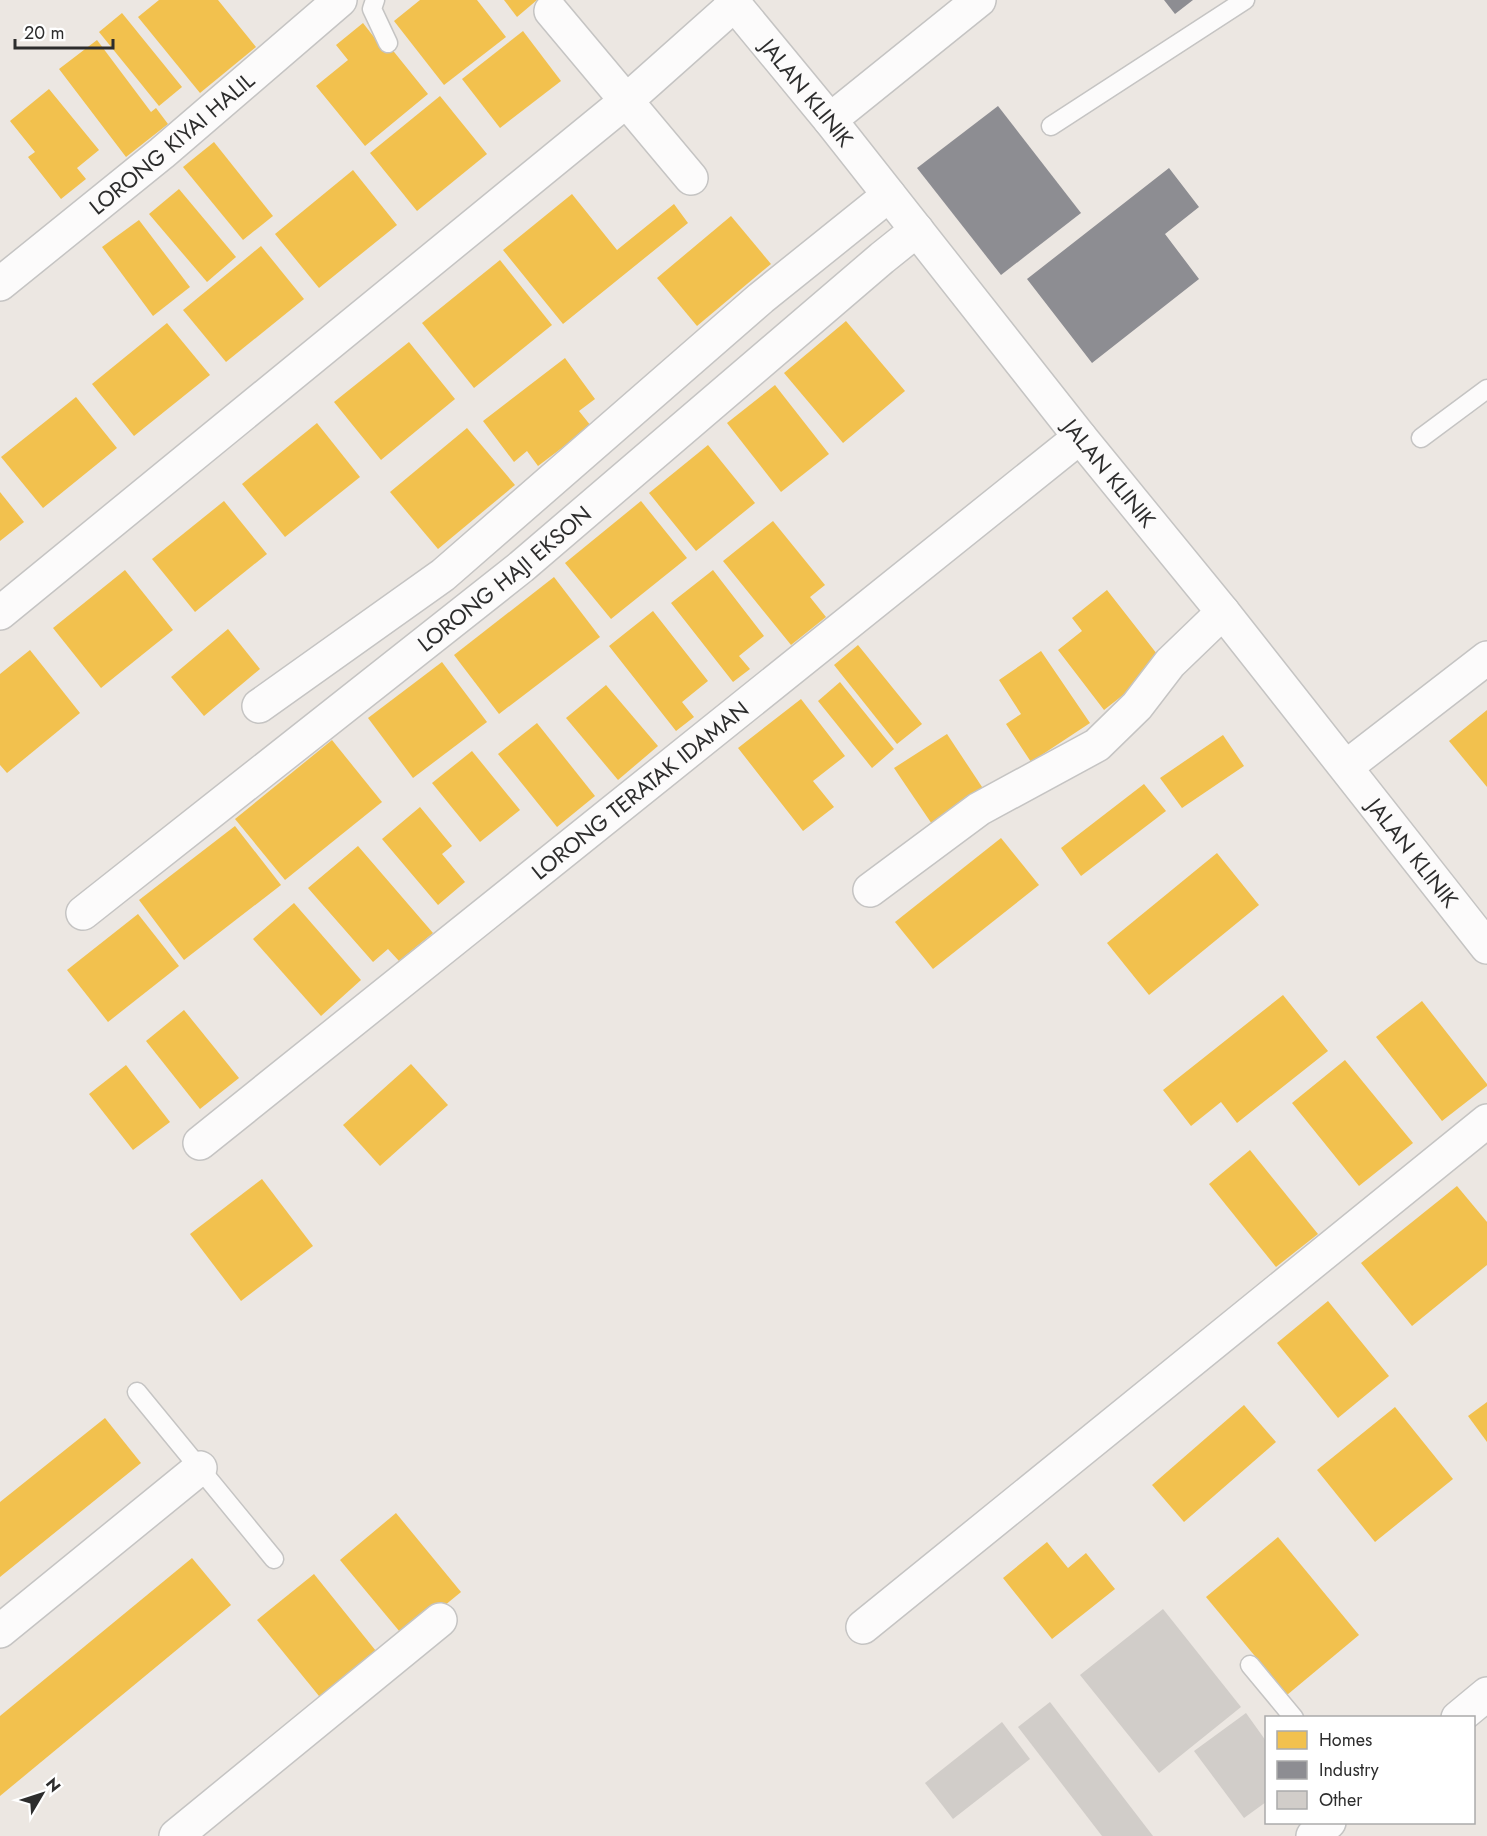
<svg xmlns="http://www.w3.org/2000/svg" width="1487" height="1836" viewBox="0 0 1487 1836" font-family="Jost,sans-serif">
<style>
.homes{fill:#f2c14e}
.industry{fill:#8d8d92}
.building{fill:#d1cdc9}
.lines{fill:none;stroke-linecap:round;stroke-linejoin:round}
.service-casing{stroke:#c5c4c3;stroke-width:21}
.minor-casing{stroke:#c5c4c3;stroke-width:36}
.tertiary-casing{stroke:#c5c4c3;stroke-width:36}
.service{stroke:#fcfbfb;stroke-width:18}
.minor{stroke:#fcfbfb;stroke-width:33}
.tertiary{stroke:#fcfbfb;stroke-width:33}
.labels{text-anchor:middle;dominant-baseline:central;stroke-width:6;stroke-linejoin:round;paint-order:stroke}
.street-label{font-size:22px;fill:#2d2d2d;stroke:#fff}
</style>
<rect width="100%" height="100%" fill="#ece7e2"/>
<g class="homes">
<path d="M 159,0 L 218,0 L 256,47 L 200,93 L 138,17 Z"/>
<path d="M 420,0 L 477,0 L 506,37 L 444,85 L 394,21 Z"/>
<path d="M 504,0 L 537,0 L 517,17 Z"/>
<path d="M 122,13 L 182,87 L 159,106 L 99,32 Z"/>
<path d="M 363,23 L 377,41 L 382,37 L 428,94 L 365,146 L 316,86 L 348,60 L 336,45 Z"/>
<path d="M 523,31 L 561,81 L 500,128 L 462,79 Z"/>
<path d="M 97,40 L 151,112 L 156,108 L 168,124 L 126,157 L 59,69 Z"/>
<path d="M 49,89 L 99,150 L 77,168 L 86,179 L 61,199 L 28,157 L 35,152 L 10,121 Z"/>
<path d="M 440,96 L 487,154 L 417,211 L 370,153 Z"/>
<path d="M 214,142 L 273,216 L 243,240 L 183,167 Z"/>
<path d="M 353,170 L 397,225 L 319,288 L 275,234 Z"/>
<path d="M 179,189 L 236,257 L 207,282 L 149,214 Z"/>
<path d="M 572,194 L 617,250 L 674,204 L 688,223 L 563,324 L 503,250 Z"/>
<path d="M 731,216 L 771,264 L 697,326 L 657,278 Z"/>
<path d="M 139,220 L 190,287 L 153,316 L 102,247 Z"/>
<path d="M 261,246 L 304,299 L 226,362 L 183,310 Z"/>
<path d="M 500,260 L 552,325 L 474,388 L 422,323 Z"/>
<path d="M 846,321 L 905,391 L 843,443 L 784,373 Z"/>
<path d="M 167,323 L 210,375 L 134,436 L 92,384 Z"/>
<path d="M 409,342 L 455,399 L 381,460 L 334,402 Z"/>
<path d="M 565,358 L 595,399 L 579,411 L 591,426 L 538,466 L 527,451 L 514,462 L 483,421 Z"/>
<path d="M 775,385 L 829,454 L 781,492 L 727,423 Z"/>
<path d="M 76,397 L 117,448 L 43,508 L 1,457 Z"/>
<path d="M 317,423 L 360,477 L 285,537 L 242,484 Z"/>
<path d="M 467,428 L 515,485 L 438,549 L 390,492 Z"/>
<path d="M 708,445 L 755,503 L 696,551 L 649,493 Z"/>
<path d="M 0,492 L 24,522 L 0,541 Z"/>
<path d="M 224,501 L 267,554 L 195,612 L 152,559 Z"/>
<path d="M 641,501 L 687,558 L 611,619 L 565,563 Z"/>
<path d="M 773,521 L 825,585 L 810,597 L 826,617 L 791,645 L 723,561 Z"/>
<path d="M 125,570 L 173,630 L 101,688 L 53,628 Z"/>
<path d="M 713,570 L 764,636 L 739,656 L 750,669 L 733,682 L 671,603 Z"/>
<path d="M 554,577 L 600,637 L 499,714 L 454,655 Z"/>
<path d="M 1107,590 L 1164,663 L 1104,710 L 1058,650 L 1082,631 L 1072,618 Z"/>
<path d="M 653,611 L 708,681 L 682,702 L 694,717 L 676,731 L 609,646 Z"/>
<path d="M 228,629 L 260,669 L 204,716 L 171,677 Z"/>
<path d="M 858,645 L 922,724 L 897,744 L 834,665 Z"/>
<path d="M 30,650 L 80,713 L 7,773 L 0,765 L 0,674 Z"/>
<path d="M 1041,651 L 1090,723 L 1031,762 L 1006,724 L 1021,714 L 999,680 Z"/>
<path d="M 442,662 L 487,722 L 413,778 L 368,718 Z"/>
<path d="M 840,682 L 894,749 L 872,768 L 818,701 Z"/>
<path d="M 606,685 L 658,746 L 618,780 L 566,718 Z"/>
<path d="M 801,699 L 845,756 L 813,781 L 834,807 L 803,831 L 738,748 Z"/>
<path d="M 1487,710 L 1487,787 L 1449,741 Z"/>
<path d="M 537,723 L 595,796 L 557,827 L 498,754 Z"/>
<path d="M 947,734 L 988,796 L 936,830 L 894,768 Z"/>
<path d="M 1223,735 L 1244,766 L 1182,808 L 1160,778 Z"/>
<path d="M 332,740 L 382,802 L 285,880 L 235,819 Z"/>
<path d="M 472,751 L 520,810 L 480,842 L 432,783 Z"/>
<path d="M 1144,784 L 1166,811 L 1081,876 L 1061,848 Z"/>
<path d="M 420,807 L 452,846 L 442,854 L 465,882 L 438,905 L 382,839 Z"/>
<path d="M 235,826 L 281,885 L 184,960 L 139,900 Z"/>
<path d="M 1001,838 L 1039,885 L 933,969 L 895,922 Z"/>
<path d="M 358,846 L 433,933 L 399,961 L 388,949 L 373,962 L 308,888 Z"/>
<path d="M 1217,853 L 1259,905 L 1149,995 L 1107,943 Z"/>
<path d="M 294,903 L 361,980 L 321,1016 L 253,939 Z"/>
<path d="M 138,914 L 179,966 L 108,1022 L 67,970 Z"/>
<path d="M 1283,995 L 1328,1051 L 1237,1123 L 1221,1102 L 1191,1126 L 1163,1090 Z"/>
<path d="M 1422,1001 L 1487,1084 L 1487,1086 L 1442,1121 L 1376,1037 Z"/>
<path d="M 184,1010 L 239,1078 L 200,1109 L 146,1041 Z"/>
<path d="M 1345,1060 L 1413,1143 L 1359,1186 L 1292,1103 Z"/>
<path d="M 411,1064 L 448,1105 L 380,1166 L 343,1125 Z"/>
<path d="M 126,1065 L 170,1122 L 133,1150 L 89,1094 Z"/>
<path d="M 1250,1150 L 1318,1234 L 1276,1267 L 1209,1184 Z"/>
<path d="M 262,1179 L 313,1246 L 241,1301 L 190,1234 Z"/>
<path d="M 1457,1186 L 1487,1222 L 1487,1265 L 1412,1326 L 1361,1263 Z"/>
<path d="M 1328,1301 L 1389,1376 L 1338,1418 L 1277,1343 Z"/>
<path d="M 1487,1402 L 1487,1442 L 1468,1416 Z"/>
<path d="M 1244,1405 L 1276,1442 L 1184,1522 L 1152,1485 Z"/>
<path d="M 1395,1407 L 1453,1479 L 1375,1542 L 1317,1470 Z"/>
<path d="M 105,1418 L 141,1463 L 0,1577 L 0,1502 Z"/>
<path d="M 396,1513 L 461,1592 L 405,1638 L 340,1560 Z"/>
<path d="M 1278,1537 L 1359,1635 L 1287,1695 L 1206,1597 Z"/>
<path d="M 1047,1542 L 1068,1568 L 1086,1553 L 1115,1589 L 1052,1639 L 1003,1578 Z"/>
<path d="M 192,1558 L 231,1605 L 0,1796 L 0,1716 Z"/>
<path d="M 314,1574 L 384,1661 L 328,1707 L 257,1620 Z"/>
</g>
<g class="industry">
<path d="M 1164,0 L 1193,0 L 1175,14 Z"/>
<path d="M 998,106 L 1081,213 L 1001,275 L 917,168 Z"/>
<path d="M 1169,168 L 1199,207 L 1165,234 L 1199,279 L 1092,363 L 1027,279 Z"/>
</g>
<g class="building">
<path d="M 1163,1609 L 1241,1707 L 1159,1773 L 1080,1675 Z"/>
<path d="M 1050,1702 L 1153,1836 L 1102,1836 L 1018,1727 Z"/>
<path d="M 1246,1713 L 1266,1741 L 1266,1802 L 1244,1818 L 1194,1751 Z"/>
<path d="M 1002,1722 L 1030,1759 L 953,1819 L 925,1783 Z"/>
</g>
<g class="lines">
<g class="service-casing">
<g id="service">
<path d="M 375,0 L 372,9 L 388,43"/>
<path d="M 1051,126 L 1245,0"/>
<path d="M 1421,438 L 1487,389"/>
<path d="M 137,1392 L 274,1559"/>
<path d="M 1250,1665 L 1294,1718"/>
</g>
</g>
<g class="minor-casing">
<g id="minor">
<path d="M 551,11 L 691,178"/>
<path d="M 830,120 L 979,0"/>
<path id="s1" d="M 0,284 L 162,153 L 340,0"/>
<path d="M 0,613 L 626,101 L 735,4"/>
<path d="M 259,706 L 443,575 L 761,298 L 889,195"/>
<path d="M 1346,767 L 1487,658"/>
<path d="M 870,890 L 979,809 L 1097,745 L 1137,706 L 1170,663 L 1223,612"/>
<path id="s2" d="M 83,913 L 521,567 L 882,258 L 917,230"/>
<path id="s3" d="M 200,1143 L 1080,437"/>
<path d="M 863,1627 L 1487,1121"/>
<path d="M 0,1631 L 200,1468"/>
<path d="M 1458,1718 L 1487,1694"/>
<path d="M 176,1836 L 440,1620"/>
<path d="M 1313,1836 L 1329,1822"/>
</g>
</g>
<g class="tertiary-casing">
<g id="tertiary">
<path id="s4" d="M 731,0 L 830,120 L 1080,437 L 1223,612 L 1487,947"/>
</g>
</g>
<use href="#service" class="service"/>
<use href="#minor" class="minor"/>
<use href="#tertiary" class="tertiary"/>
</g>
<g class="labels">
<g class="street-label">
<text stroke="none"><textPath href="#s4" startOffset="120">JALAN KLINIK</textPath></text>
<text stroke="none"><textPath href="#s1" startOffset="222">LORONG KIYAI HALIL</textPath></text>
<text stroke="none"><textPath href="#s4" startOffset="606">JALAN KLINIK</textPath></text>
<text stroke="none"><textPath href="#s2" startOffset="538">LORONG HAJI EKSON</textPath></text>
<text stroke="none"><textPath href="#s3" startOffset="564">LORONG TERATAK IDAMAN</textPath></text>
<text stroke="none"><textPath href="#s4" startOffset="1092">JALAN KLINIK</textPath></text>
</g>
</g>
<rect x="1265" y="1716" width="210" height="108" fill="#ffffff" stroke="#ababab" stroke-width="1.5"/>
<rect x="1277" y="1731" width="30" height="18" fill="#f2c14e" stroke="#ababab" stroke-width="1.5"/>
<text x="1319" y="1746" font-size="18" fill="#2d2d2d">Homes</text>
<rect x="1277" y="1761" width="30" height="18" fill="#8d8d92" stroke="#ababab" stroke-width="1.5"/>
<text x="1319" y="1776" font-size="18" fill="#2d2d2d">Industry</text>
<rect x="1277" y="1791" width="30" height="18" fill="#d1cdc9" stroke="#ababab" stroke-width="1.5"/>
<text x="1319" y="1806" font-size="18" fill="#2d2d2d">Other</text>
<g transform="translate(42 1794) rotate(51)" stroke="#ffffff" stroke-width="4.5" paint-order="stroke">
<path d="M0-4.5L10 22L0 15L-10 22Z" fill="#2d2d2d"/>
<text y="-9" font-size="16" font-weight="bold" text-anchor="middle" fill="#2d2d2d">N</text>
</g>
<path d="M15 39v9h98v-9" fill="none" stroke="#2d2d2d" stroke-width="3"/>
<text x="24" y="39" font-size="18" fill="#2d2d2d" stroke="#ffffff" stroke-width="4.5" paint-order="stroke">20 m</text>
</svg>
